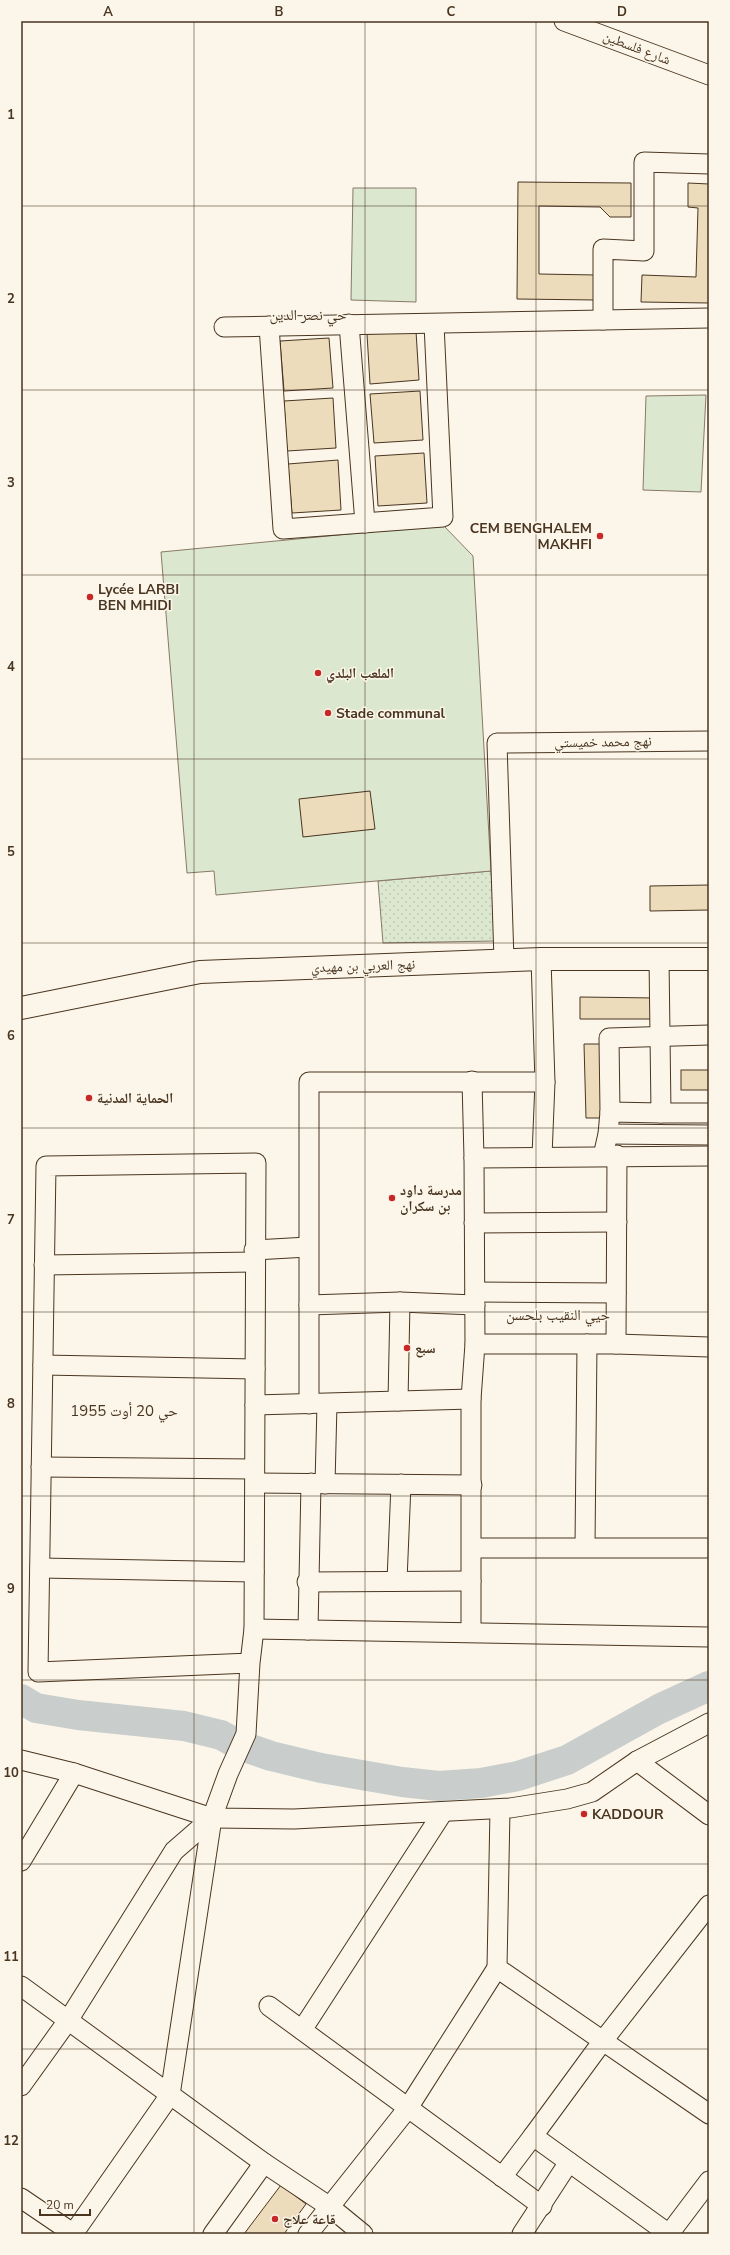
<svg xmlns="http://www.w3.org/2000/svg" width="730" height="2255" viewBox="0 0 730 2255" font-family="'Nunito Sans','Noto Naskh Arabic',sans-serif">
<style>
.grass{fill:url(#grass-dots);stroke:#887966}
.pitch{fill:#dce7d0;stroke:#887966}
.lines{fill:none;stroke-linecap:round;stroke-linejoin:round}
.river{stroke:#c9cecd;stroke-width:30}
.building{fill:#ecdcbc;stroke:#4a3520}
.minor-casing{stroke:#4a3520;stroke-width:21}
.major-casing{stroke:#4a3520;stroke-width:24}
.minor{stroke:#fbf6e9;stroke-width:19}
.major{stroke:#fbf6e9;stroke-width:22}
.grid{fill:none;stroke:#4a3520;stroke-width:1;stroke-opacity:0.55}
.poi-dot{fill:#c62828;stroke:#fbf6e9;stroke-width:1.5}
.labels{text-anchor:middle;dominant-baseline:central;stroke-width:3;stroke-linejoin:round;paint-order:stroke}
.street-label{font-size:14px;fill:#4a3520;stroke:#fbf6e9}
.poi-label{font-size:14px;font-weight:bold;fill:#4a3520;stroke:#fbf6e9;text-anchor:start}
.neighbourhood-label{font-size:15px;fill:#4a3520;stroke:#fbf6e9}
.neatline{fill:none;stroke:#4a3520;stroke-width:1.5}
.grid-label{font-size:13px;text-anchor:middle;font-weight:bold;fill:#4a3520}
</style>
<defs>
<pattern id="grass-dots" width="8" height="8" patternUnits="userSpaceOnUse"><rect width="8" height="8" fill="#dce7d0"/><path d="M2 2h.1M6 6h.1" fill="none" stroke="#bec7b2" stroke-width="1.8" stroke-linecap="round"/></pattern>
</defs>
<rect width="100%" height="100%" fill="#fbf6e9"/>
<path class="grass" d="M 491,871 L 496,941 L 383,943 L 378,881 Z"/>
<g class="pitch">
<path d="M 353,188 L 416,188 L 416,302 L 351,300 Z"/>
<path d="M 706,395 L 701,492 L 643,490 L 646,396 Z"/>
<path d="M 443,525 L 473,556 L 491,871 L 216,895 L 214,871 L 187,873 L 161,552 Z"/>
</g>
<g class="lines">
<path class="river" d="M 21,1699 L 36,1708 L 78,1715 L 184,1726 L 221,1735 L 239,1745 L 271,1756 L 321,1768 L 402,1782 L 439,1786 L 481,1783 L 518,1776 L 567,1760 L 659,1709 L 709,1686"/>
</g>
<g class="building">
<path d="M 518,182 L 631,183 L 631,217 L 610,217 L 600,207 L 539,206 L 539,274 L 596,275 L 596,300 L 517,299 Z"/>
<path d="M 688,183 L 709,184 L 709,303 L 641,302 L 642,275 L 696,277 L 698,208 L 688,207 Z"/>
<path d="M 416,331 L 419,380 L 370,384 L 367,334 Z"/>
<path d="M 329,338 L 333,388 L 284,391 L 280,341 Z"/>
<path d="M 420,391 L 423,440 L 374,443 L 370,394 Z"/>
<path d="M 333,398 L 336,448 L 287,451 L 284,401 Z"/>
<path d="M 424,453 L 427,503 L 378,506 L 375,456 Z"/>
<path d="M 338,460 L 341,510 L 292,513 L 288,464 Z"/>
<path d="M 370,791 L 375,829 L 303,837 L 299,799 Z"/>
<path d="M 709,885 L 709,910 L 650,911 L 650,886 Z"/>
<path d="M 580,997 L 656,998 L 656,1019 L 580,1019 Z"/>
<path d="M 584,1044 L 602,1044 L 604,1118 L 586,1118 Z"/>
<rect x="681" y="1070" width="28" height="20"/>
<path d="M 281,2185 L 306,2204 L 284,2234 L 244,2234 Z"/>
</g>
<g class="lines">
<g class="minor-casing">
<g id="minor">
<path d="M 564,21 L 709,75"/>
<path d="M 603,320 L 603,249 L 644,251 L 644,162 L 709,164"/>
<path d="M 349,324 L 365,523"/>
<path d="M 269,326 L 283,529 L 443,517 L 434,324"/>
<path d="M 224,327 L 709,318"/>
<path d="M 541,959 L 545,1082 L 542,1156"/>
<path d="M 504,960 L 497,743 L 709,741"/>
<path d="M 472,1081 L 474,1158"/>
<path d="M 610,1112 L 609,1038 L 709,1035"/>
<path d="M 661,1113 L 709,1113"/>
<path d="M 608,1134 L 709,1135"/>
<path d="M 603,1156 L 608,1134 L 610,1112 L 661,1113 L 659,958"/>
<path d="M 474,1223 L 617,1222"/>
<path d="M 254,1250 L 308,1247"/>
<path d="M 44,1265 L 255,1262"/>
<path d="M 475,1292 L 616,1293"/>
<path d="M 309,1305 L 400,1302 L 475,1305"/>
<path d="M 475,1344 L 616,1344 L 709,1347"/>
<path d="M 616,1344 L 617,1155"/>
<path d="M 43,1365 L 255,1369"/>
<path d="M 398,1401 L 400,1302"/>
<path d="M 309,1404 L 309,1082 L 545,1082"/>
<path d="M 255,1405 L 471,1399"/>
<path d="M 41,1467 L 254,1469"/>
<path d="M 255,1483 L 472,1485"/>
<path d="M 325,1484 L 327,1404"/>
<path d="M 585,1547 L 587,1344"/>
<path d="M 472,1548 L 709,1548"/>
<path d="M 40,1568 L 254,1572"/>
<path d="M 397,1581 L 401,1484"/>
<path d="M 307,1582 L 471,1581"/>
<path d="M 254,1629 L 709,1637"/>
<path d="M 308,1630 L 311,1483"/>
<path d="M 471,1632 L 471,1399 L 475,1344 L 474,1158 L 709,1156"/>
<path d="M 21,1760 L 74,1773 L 212,1818 L 294,1819 L 510,1808 L 567,1799 L 592,1792 L 637,1761 L 709,1723"/>
<path d="M 637,1761 L 709,1815"/>
<path d="M 500,1809 L 497,1968 L 709,2114"/>
<path d="M 21,1861 L 74,1773"/>
<path d="M 21,1986 L 264,2163 L 330,2207 L 363,2234"/>
<path d="M 269,2006 L 542,2206"/>
<path d="M 302,2030 L 443,1812"/>
<path d="M 21,2086 L 69,2019 L 174,1851 L 212,1818"/>
<path d="M 502,2177 L 533,2136"/>
<path d="M 21,2198 L 74,2234"/>
<path d="M 73,2234 L 170,2095 L 212,1818 L 228,1774 L 246,1734 L 250,1663 L 254,1629 L 256,1163 L 46,1166 L 38,1672 L 250,1663"/>
<path d="M 213,2234 L 264,2163"/>
<path d="M 308,2234 L 408,2108 L 497,1968"/>
<path d="M 522,2234 L 569,2162"/>
<path d="M 669,2234 L 533,2136 L 602,2042 L 709,1905"/>
<path d="M 669,2234 L 709,2181"/>
</g>
</g>
<g class="major-casing">
<path id="major" d="M 21,1008 L 200,972 L 541,959 L 709,959"/>
</g>
<use href="#minor" class="minor"/>
<use href="#major" class="major"/>
</g>
<path class="grid" d="M 194,21 L 194,2234M 365,21 L 365,2234M 536,21 L 536,2234M 21,206 L 709,206M 21,390 L 709,390M 21,575 L 709,575M 21,759 L 709,759M 21,943 L 709,943M 21,1128 L 709,1128M 21,1312 L 709,1312M 21,1496 L 709,1496M 21,1680 L 709,1680M 21,1864 L 709,1864M 21,2049 L 709,2049"/>
<g class="poi-dot">
<circle cx="600" cy="536" r="4"/>
<circle cx="90" cy="597" r="4"/>
<circle cx="318" cy="673" r="4"/>
<circle cx="328" cy="713" r="4"/>
<circle cx="89" cy="1098" r="4"/>
<circle cx="392" cy="1198" r="4"/>
<circle cx="407" cy="1348" r="4"/>
<circle cx="584" cy="1814" r="4"/>
<circle cx="275" cy="2219" r="4"/>
</g>
<g class="labels">
<g class="street-label">
<text transform="translate(637 48) rotate(21)">شارع فلسطين</text>
<text transform="translate(603 742) rotate(-1)">نهج محمد خميستي</text>
<text transform="translate(363 966) rotate(-2)">نهج العربي بن مهيدي</text>
</g>
<g class="poi-label">
<text x="592" y="528" text-anchor="end">CEM BENGHALEM<tspan x="592" dy="16">MAKHFI</tspan></text>
<text x="98" y="589">Lycée LARBI<tspan x="98" dy="16">BEN MHIDI</tspan></text>
<text x="326" y="673">الملعب البلدي</text>
<text x="336" y="713">Stade communal</text>
<text x="97" y="1098">الحماية المدنية</text>
<text x="400" y="1190">مدرسة داود<tspan x="400" dy="16">بن سكران</tspan></text>
<text x="415" y="1348">سبع</text>
<text x="592" y="1814">KADDOUR</text>
<text x="283" y="2219">قاعة علاج</text>
</g>
<g class="neighbourhood-label">
<text x="308" y="315">حي نصر الدين</text>
<text x="558" y="1315">حيي النقيب بلحسن</text>
<text x="124" y="1411">حي 20 أوت 1955</text>
</g>
</g>
<rect width="730" height="2255" fill="none" stroke="#fbf6e9" stroke-width="44"/>
<path d="M40 2209v6h50v-6" fill="none" stroke="#4a3520" stroke-width="2"/>
<text x="46" y="2209" font-size="12" fill="#4a3520" stroke="#fbf6e9" stroke-width="3" paint-order="stroke">20 m</text>
<rect x="22" y="22" width="686" height="2211" class="neatline"/>
<g class="grid-label">
<text x="108" y="16">A</text>
<text x="279" y="16">B</text>
<text x="451" y="16">C</text>
<text x="622" y="16">D</text>
<text x="11" y="119">1</text>
<text x="11" y="303">2</text>
<text x="11" y="487">3</text>
<text x="11" y="671">4</text>
<text x="11" y="856">5</text>
<text x="11" y="1040">6</text>
<text x="11" y="1224">7</text>
<text x="11" y="1408">8</text>
<text x="11" y="1593">9</text>
<text x="11" y="1777">10</text>
<text x="11" y="1961">11</text>
<text x="11" y="2145">12</text>
</g>
</svg>
